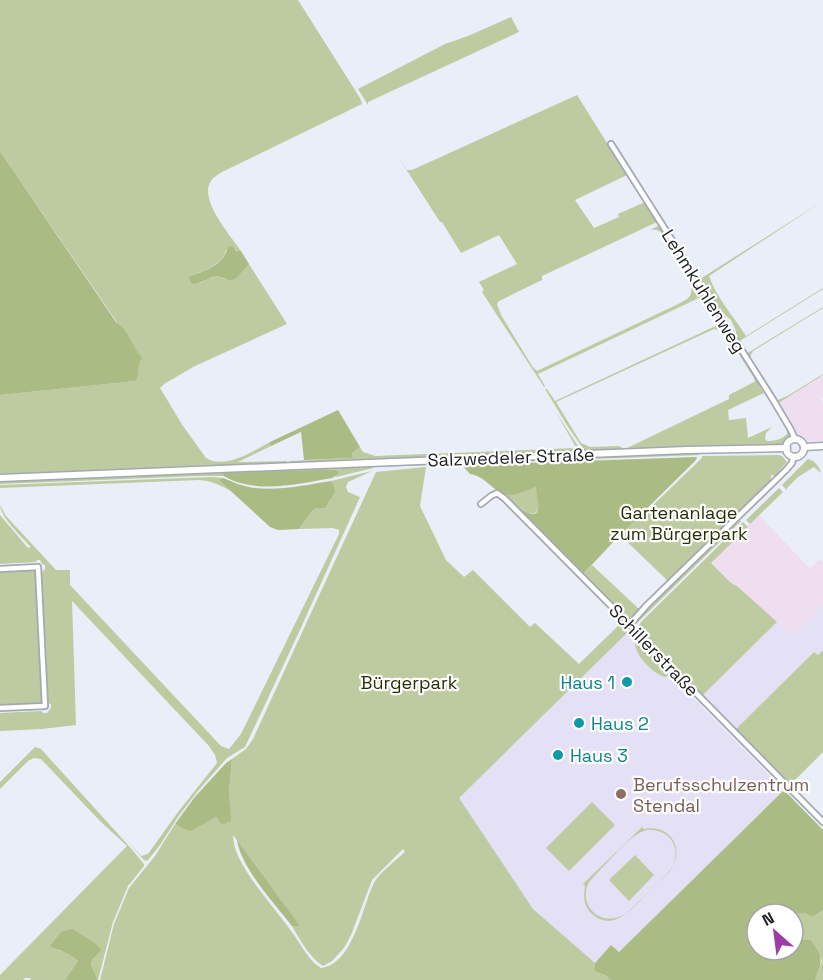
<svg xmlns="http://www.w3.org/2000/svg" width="823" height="980" viewBox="0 0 823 980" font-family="'Space Grotesk',sans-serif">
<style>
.commercial{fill:#eedef0}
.education{fill:#e4e1f7}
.green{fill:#becaa0;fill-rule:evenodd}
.forest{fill:#abbb84}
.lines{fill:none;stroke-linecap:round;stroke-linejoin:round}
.minor-casing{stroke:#a3a9b2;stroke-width:8}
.secondary-casing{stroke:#a3a9b2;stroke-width:9}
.minor{stroke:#fff;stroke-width:4.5}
.secondary{stroke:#fff;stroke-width:6}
.culture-dot{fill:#0f9aa8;stroke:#fff;stroke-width:2}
.education-dot{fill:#8d6e63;stroke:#fff;stroke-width:2}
.labels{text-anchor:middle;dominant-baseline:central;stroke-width:4.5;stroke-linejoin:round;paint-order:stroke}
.street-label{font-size:18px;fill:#1d1f23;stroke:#fff}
.park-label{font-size:18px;fill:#262f04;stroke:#fff}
.culture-label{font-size:18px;fill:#0d838f;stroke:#fff;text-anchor:start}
.education-label{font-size:18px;fill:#785e54;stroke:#fff;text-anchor:start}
</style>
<rect width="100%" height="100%" fill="#e9eef8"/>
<g class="commercial">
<path d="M 823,375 L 823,398 L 821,400 L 823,404 L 823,442 L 807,441 L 799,435 L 796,432 L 795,432 L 777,404 Z"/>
<path d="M 759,515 L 810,569 L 820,559 L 823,562 L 823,606 L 793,637 L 737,586 L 731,583 L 711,562 Z"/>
</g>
<g class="education">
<path d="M 823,606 L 823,650 L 818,655 L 814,652 L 736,729 L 703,695 L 777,622 L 793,636 Z"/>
<path d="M 628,632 L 784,790 L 619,952 L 611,945 L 595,963 L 533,909 L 458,798 Z"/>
</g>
<g class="green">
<path d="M 0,0 L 298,0 L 360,98 L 362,104 L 222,172 C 218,175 213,177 211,181 C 198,199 231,236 241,251 L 226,250 C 223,265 202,271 189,277 L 200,283 C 214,276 216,274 231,281 L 236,279 L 249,264 L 287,324 L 195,366 L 164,384 L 160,388 L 183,426 L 206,458 C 226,470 253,451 270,442 L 271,446 L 238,462 L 287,461 L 287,464 L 211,467 L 205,465 L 199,468 L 0,475 L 0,395 L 136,381 L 138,370 L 138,353 L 0,151 Z"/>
<path d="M 511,17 L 519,32 L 368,102 L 368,105 L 358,89 L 445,44 L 468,36 Z"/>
<path d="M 577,95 L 627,175 L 575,200 L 594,228 L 619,217 L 618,214 L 645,202 L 657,222 L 542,276 L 542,280 L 499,301 L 497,304 L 501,315 L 532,366 L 537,371 L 674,306 C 687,299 695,298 690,281 L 664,235 C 659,230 657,229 650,230 L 658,226 L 662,228 L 704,294 L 703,296 L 538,374 L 545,386 L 544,387 L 482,292 L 484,290 L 479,282 L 517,264 L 499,235 L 461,253 L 442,222 L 440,222 L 397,155 L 407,170 L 412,170 Z"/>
<path d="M 823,201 L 709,276 C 716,297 734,317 746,336 L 823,288 L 823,289 L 738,342 L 736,338 L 736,331 L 731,320 L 717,308 L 660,218 L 700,279 Z"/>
<path d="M 823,307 L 823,308 L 753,351 L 750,357 L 778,400 L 789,395 L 823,374 L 823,375 L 777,404 L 746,354 Z"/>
<path d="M 722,323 L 760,383 L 759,385 L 764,393 L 728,410 L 729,420 L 746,418 L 748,438 L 772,427 L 766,433 L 765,439 L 767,441 C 774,441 781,440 787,434 L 787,430 L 789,429 L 791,435 L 785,443 L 767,446 L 585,451 L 568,427 L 545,389 L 547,389 L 555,401 ZM 714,329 L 722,331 L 735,348 L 754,378 L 755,381 L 754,382 L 729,395 L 729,399 L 625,449 L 619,446 L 590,447 L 581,443 L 556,402 Z"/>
<path d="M 555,411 L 578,446 L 580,449 L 578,452 L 289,464 L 289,461 L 352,458 L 352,453 L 360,447 L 363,452 L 375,456 L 576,448 L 576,447 Z"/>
<path d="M 699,453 L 699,455 L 378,467 L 380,465 Z"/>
<path d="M 778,455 L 782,456 L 787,462 L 775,476 L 771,475 L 771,481 L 668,581 L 620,535 L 646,508 L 648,510 L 702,458 L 702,456 Z"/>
<path d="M 808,459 C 814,460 820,467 821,473 L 814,467 L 798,477 L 787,488 L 787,490 L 782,485 Z"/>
<path d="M 372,465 L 373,468 L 332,478 L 337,476 L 222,475 L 224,476 L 199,476 L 0,484 L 0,480 Z"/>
<path d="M 426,467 L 420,506 L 446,560 L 464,577 L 473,570 L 530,627 L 535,623 L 579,664 L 619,625 L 628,632 L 459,798 L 533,909 L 595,963 L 594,971 L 605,975 L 611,980 L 100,980 L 114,924 L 129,888 L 155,856 L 175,824 L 184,829 L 216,817 L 220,823 L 230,821 L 229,792 L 232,759 L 246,749 L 253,739 L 376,472 ZM 233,835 L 299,925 L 292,926 C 300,940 310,958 323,966 L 332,961 L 344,948 L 351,935 L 372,880 L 403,849 L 405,852 C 396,860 378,874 373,885 C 362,909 352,965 321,968 C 309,961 302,946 294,935 C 276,909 253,886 239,858 C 235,850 233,842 233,835 Z"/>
<path d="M 372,471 L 348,482 L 346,487 L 348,492 L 360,497 L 299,632 L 245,747 L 227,758 L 197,792 L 178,817 L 160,845 L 148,860 L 146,861 L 143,859 L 122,835 L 141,856 L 148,854 L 178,812 L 217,763 L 215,755 L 209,746 L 72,601 L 76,725 L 42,729 L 0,731 L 0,713 L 42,711 L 43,713 L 47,713 L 51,708 L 51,704 L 47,703 L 46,699 L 41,573 L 45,569 L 45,565 L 42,564 L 40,560 L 37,560 L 36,562 L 0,564 L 0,515 L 28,548 L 31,547 C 22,537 1,518 0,505 L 6,516 L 56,570 L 70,570 L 70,585 L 221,746 L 229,749 L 241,734 L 339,534 L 339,530 L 333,528 L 299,529 L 312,511 L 329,499 L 333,484 L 331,481 Z"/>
<path d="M 212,477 L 223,478 L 220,479 L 220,481 L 232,492 C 221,485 212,481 199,480 L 0,488 L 0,485 Z"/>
<path d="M 536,487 C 538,498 544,521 524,511 L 521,512 L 503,494 L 515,495 Z"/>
<path d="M 779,488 L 783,492 L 750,524 L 746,520 Z"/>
<path d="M 739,520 L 741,521 L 635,625 L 637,619 Z"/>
<path d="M 743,522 L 748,527 L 711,563 L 731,583 L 737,586 L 777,622 L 703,695 L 641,633 L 639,626 L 641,622 Z"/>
<path d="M 592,565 L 639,609 L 631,617 L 628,618 L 624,616 L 583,574 Z"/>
<path d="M 33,569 L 37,574 L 42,701 L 40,704 L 0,706 L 0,571 Z"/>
<path d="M 636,638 L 669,670 L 668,675 L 666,677 C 653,675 630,651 636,638 Z"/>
<path d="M 823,650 L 823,752 L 791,784 L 823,818 L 736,729 L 814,652 L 818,655 Z"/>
<path d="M 35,747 L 41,749 L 128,845 L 144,864 L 144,866 L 128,886 L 113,922 L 98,980 L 91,965 L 92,960 L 100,952 L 94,942 L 89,939 L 57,950 L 70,953 L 78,961 L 65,980 L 30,980 L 31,978 L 25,978 L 23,980 L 0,980 L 0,975 L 127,846 L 100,821 L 41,759 L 34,758 L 28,761 L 0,789 L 0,782 Z"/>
<path d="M 592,802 L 615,825 L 569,871 L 546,848 Z"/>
<path d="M 642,827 L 644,829 C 671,824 686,850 670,871 C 661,880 652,889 643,898 C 629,912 611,932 591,913 C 584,906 583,896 585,886 L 583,884 ZM 646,830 C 657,829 668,833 673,843 C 677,850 676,859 673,866 C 668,874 632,909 624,915 C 621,916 618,917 615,918 C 597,922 581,905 587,887 C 589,880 596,875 601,869 C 613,857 630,835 646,830 Z"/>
<path d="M 635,855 L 654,875 L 629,901 L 609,880 Z"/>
<path d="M 823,910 L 823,980 L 815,980 L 822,961 L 811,940 L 793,940 L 793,914 L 795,913 L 804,913 L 813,917 Z"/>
</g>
<g class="forest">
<path d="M 0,151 L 116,322 C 129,330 132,347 142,358 C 136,367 140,372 136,381 L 0,395 Z"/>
<path d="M 232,246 L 236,251 L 241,251 L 249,264 L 236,279 L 230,281 C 211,270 211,282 192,284 L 190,281 L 189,277 C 200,272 218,267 224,256 C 226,253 227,250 228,247 Z"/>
<path d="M 338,410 L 360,447 L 352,453 L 352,458 L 304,460 L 301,432 L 271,446 L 270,445 L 270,442 Z"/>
<path d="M 697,457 L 696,460 L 692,464 L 620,535 L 583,574 L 521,512 L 524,511 C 546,522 536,498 536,487 C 528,490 520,494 513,495 C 496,497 487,476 470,474 L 462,465 Z"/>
<path d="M 324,470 L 336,470 L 339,473 L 332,478 C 297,484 255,495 222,475 L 224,473 Z"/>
<path d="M 223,478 C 233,482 244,487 255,488 C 279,491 306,485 331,481 L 333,484 L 335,491 L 325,508 L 316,508 L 312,511 L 299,529 L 278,530 L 270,527 L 220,481 L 220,479 Z"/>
<path d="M 232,759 L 229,792 L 231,821 L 224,824 L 220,823 L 216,817 L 190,831 L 184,829 L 175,824 L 194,798 L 226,763 Z"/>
<path d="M 784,790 L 823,830 L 823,910 L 813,917 L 804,913 L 757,914 L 757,950 L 793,950 L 793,940 L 811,940 C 823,959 823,959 815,980 L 611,980 L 605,975 L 594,971 L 595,963 L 611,945 L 619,952 Z"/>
<path d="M 237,840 L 300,926 L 292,926 C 275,904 241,868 237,840 Z"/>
<path d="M 72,929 L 94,942 L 101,949 L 100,952 L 92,960 L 91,965 L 98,980 L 65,980 L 78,961 C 68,951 61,952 50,946 L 61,932 Z"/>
</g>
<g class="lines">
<g class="minor-casing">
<g id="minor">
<path d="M 611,144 L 772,398 L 791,430 L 795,439"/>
<path d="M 481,504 L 491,496 L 497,493 L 504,498 L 623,618 L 631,623 L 633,629 L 823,822"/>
<path d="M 0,569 L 38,567 L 45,706 L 0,708"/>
<path d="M 631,623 L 647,605 L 786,470 L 792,463 L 794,456"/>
</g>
</g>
<g class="secondary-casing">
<g id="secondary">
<circle cx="795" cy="448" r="9"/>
<path d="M 804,447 L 823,446"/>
<path d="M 0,478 L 687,450 L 787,448"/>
</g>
</g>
<use href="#minor" class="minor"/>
<use href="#secondary" class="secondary"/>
</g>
<g class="culture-dot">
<circle cx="627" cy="682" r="6"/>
<circle cx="579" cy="723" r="6"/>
<circle cx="558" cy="755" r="6"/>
</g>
<circle class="education-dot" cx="621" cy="794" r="6"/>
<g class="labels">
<g class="street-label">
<text transform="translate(704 291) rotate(58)">Lehmkuhlenweg</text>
<text transform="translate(511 457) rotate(-2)">Salzwedeler Straße</text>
<text transform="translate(654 650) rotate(46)">Schillerstraße</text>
</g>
<g class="park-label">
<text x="679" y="512">Gartenanlage<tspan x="679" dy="21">zum Bürgerpark</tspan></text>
<text x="409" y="682">Bürgerpark</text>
</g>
<g class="culture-label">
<text x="615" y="682" text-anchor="end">Haus 1</text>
<text x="591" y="723">Haus 2</text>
<text x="570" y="755">Haus 3</text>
</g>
<g class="education-label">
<text x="633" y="784">Berufsschulzentrum<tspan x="633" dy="21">Stendal</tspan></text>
</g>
</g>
<g transform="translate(775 932) rotate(332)"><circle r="28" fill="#ffffff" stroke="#a5a5a7" stroke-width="1.5"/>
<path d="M0-4.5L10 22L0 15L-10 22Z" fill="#9b3da5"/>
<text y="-9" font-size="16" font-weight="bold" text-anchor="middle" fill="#1d1f23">N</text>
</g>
</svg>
